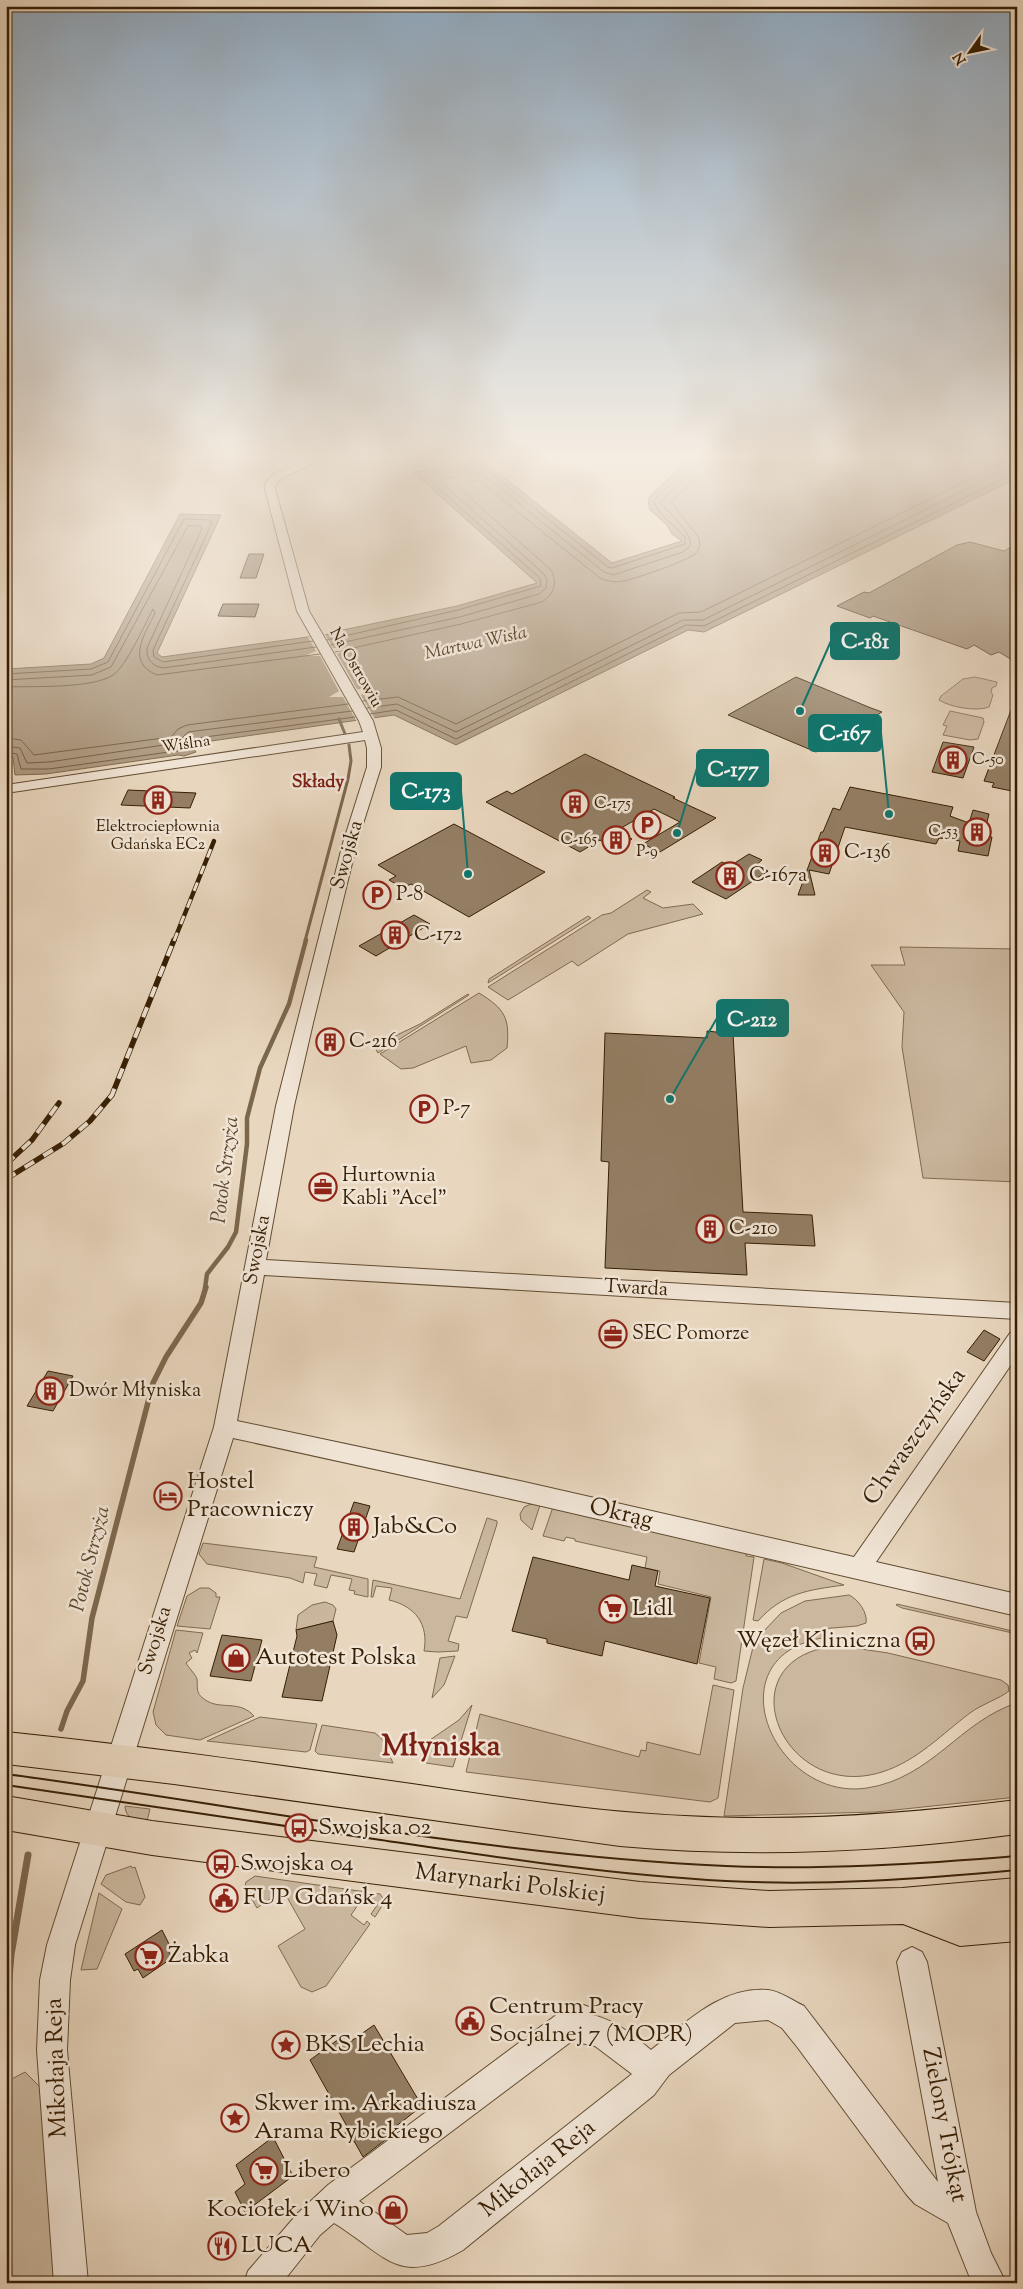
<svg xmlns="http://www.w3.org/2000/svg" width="1023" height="2289" viewBox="0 0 1023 2289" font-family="'Sorts Mill Goudy',serif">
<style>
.green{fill:#cab79e;stroke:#806a50}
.water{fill:#ab977e;stroke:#7c674d}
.pier{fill:#e8d6be}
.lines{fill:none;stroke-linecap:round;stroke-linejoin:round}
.shore{stroke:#705a40;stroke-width:1}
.stream-far3{stroke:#7c674d;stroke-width:3}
.stream-far2{stroke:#7c674d;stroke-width:4.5}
.stream-far1{stroke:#7c674d;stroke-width:5.5}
.stream{stroke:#7c674d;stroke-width:7}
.building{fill:#937e64;stroke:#361e03}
.minor-casing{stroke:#624c32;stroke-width:2}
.major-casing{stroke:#361e03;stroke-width:2}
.minor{fill:#f0e4d5;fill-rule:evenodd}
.major{fill:#e8d6be;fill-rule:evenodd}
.tram{stroke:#361e03;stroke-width:2}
.rail-far1-casing{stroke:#361e03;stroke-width:4.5}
.rail-casing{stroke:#361e03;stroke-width:5.5}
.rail-far1{stroke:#f0e4d5;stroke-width:3;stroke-dasharray:9;stroke-linecap:butt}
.rail{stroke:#f0e4d5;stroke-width:4;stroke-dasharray:11;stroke-linecap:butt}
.labels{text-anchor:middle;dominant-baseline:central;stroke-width:5;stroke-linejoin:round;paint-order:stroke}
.far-street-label{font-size:16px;fill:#361e03;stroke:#f0e4d5}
.far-poi-label{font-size:16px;fill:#361e03;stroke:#f0e4d5;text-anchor:start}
.far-water-label{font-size:18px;font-style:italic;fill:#5f482e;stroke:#f0e4d5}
.far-neighbourhood-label{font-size:18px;font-weight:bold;fill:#7a1f14;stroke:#f0e4d5}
.poi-label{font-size:20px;fill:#361e03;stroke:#f0e4d5;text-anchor:start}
.street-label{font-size:20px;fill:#361e03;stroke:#f0e4d5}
.water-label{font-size:21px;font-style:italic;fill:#5f482e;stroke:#f0e4d5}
.near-street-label{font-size:24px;fill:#361e03;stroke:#f0e4d5}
.near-poi-label{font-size:24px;fill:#361e03;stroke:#f0e4d5;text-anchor:start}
.near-district-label{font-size:30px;font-weight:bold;fill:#7a1f14;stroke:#f0e4d5}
.leader{fill:none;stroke:#0f766e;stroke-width:2}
.callout-dot{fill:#0f766e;stroke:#f0e4d5;stroke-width:2}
.callout{fill:#0f766e;stroke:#0f766e;stroke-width:2}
.callout-label{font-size:21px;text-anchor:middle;font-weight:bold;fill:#fff}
</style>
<rect width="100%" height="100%" fill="#e8d6be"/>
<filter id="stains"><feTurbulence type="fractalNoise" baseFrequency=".004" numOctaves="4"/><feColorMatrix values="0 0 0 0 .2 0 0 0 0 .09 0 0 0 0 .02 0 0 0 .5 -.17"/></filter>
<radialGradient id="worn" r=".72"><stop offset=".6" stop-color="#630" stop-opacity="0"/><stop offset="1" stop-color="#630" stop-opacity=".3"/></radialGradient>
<g class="green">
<path d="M 975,677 L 997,682 L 996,686 L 992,688 L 991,692 L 993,695 L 989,707 C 976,712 950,707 939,700 L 941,696 L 963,679 Z"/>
<path d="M 950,711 L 983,718 L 984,722 L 978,739 L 970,740 L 943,735 L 947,726 L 943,725 Z"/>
<path d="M 647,890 L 651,892 L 643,898 L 663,908 L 693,904 L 703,914 L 628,934 L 578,966 L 572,961 L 508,1000 L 488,987 L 602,915 L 611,913 Z"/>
<path d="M 588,916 L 591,918 L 488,983 L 489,979 Z"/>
<path d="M 900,947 L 1017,949 L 1017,1182 L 923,1178 L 902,1047 L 904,1012 L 871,965 L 905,965 Z"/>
<path d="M 479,993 C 505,1009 510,1018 507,1048 L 491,1060 L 471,1063 L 466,1046 L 413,1068 L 401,1069 L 380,1054 Z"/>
<path d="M 468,994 L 469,995 L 378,1053 L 374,1046 L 420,1024 Z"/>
<path d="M 531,1504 L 540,1505 L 532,1530 L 521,1520 L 520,1514 L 524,1507 Z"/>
<path d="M 553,1507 L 747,1551 L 746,1556 L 754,1557 L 736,1681 L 731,1683 L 714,1679 L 716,1667 L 699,1663 L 711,1597 L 658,1584 L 660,1571 L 645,1568 L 647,1557 L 575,1541 L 575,1539 L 566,1537 L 564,1541 L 543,1536 Z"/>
<path d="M 487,1518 L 497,1521 L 497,1524 L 467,1618 L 456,1616 L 448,1641 L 459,1644 L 458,1651 L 438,1652 L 424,1651 C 429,1624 415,1606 389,1600 L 392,1588 L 376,1586 L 373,1597 L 371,1597 L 373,1580 L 460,1599 Z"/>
<path d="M 203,1543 L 317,1557 L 314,1567 L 368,1579 L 368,1597 L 354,1594 L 355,1591 L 349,1590 L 352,1579 L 331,1575 L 327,1588 L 314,1585 L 317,1574 L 305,1572 L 303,1583 L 290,1578 L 207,1564 L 199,1554 Z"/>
<path d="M 764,1559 L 782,1563 L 844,1585 C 808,1590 783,1593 758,1621 L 753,1620 Z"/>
<path d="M 200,1588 L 209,1588 L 216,1593 L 216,1597 L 220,1597 L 210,1629 L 177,1626 L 187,1596 Z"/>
<path d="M 849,1595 C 858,1599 868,1613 866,1623 L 857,1626 L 820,1629 L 822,1638 C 712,1658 774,1802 867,1788 C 932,1778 960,1721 1017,1703 L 1017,1797 L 876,1812 L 724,1816 L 743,1688 L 753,1647 L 761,1634 L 781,1613 L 805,1601 Z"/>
<path d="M 325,1602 L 333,1605 L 336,1609 L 333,1621 L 296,1630 L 298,1615 L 312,1605 Z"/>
<path d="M 897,1604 L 1017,1632 L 1017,1634 L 902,1608 L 896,1605 Z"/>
<path d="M 176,1630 L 203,1633 L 197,1653 L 195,1650 L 189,1653 L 192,1658 L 186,1663 C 188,1667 196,1675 197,1679 C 198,1687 195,1693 204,1699 C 219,1711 239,1699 254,1716 L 200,1740 L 166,1735 L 156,1725 L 153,1712 Z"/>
<path d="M 848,1647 L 888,1653 L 1001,1680 L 1008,1685 L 1009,1691 C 999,1699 982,1704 970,1713 C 942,1734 917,1761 882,1772 C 790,1801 733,1682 810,1652 C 822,1647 835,1648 848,1647 Z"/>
<path d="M 455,1656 L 444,1685 L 432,1698 L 440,1658 Z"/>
<path d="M 713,1685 L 734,1690 L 718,1798 L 710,1802 L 466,1772 L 480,1714 L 639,1757 L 641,1750 L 646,1751 L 647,1742 L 700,1755 Z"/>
<path d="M 472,1705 L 453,1767 L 426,1763 L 422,1754 L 427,1742 L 459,1720 Z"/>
<path d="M 260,1717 L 317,1724 L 310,1750 L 306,1752 L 207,1741 Z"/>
<path d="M 322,1725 L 375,1733 L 382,1739 L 393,1763 L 318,1754 L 315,1751 Z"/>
<path d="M 125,1806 L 150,1809 L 146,1825 C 136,1821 125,1818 125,1806 Z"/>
<path d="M 131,1866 L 132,1868 L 135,1867 L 145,1897 L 140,1905 L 126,1902 L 101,1884 L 106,1875 Z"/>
<path d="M 255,1876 L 380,1894 L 385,1901 L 375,1917 L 371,1914 L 378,1904 L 360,1902 L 351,1915 L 364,1925 L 367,1921 L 370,1924 L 326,1986 L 312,1992 L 301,1987 L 278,1946 L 305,1929 L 283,1890 L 257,1908 L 245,1887 L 246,1882 Z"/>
<path d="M 99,1893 L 122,1909 L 97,1969 L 81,1970 Z"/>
<path d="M 25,2072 L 42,2089 L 57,2283 L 6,2283 L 6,2082 Z"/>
</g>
<path class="water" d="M 696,453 L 1017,453 L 1017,480 L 1007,483 L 704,632 L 688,630 L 456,745 L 394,715 L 190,744 L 196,752 L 184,756 L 178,755 L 46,774 L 15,775 L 13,757 L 6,757 L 6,669 L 91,664 L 104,658 L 180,514 L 221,515 L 157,653 L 162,657 L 337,633 L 338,631 L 457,606 L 537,583 L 413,472 L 482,460 L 612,563 L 682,541 L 672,534 L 667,525 L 650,510 L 648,501 L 650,496 Z"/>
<path class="pier" d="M 325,634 L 333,648 L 346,649 L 337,654 L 357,689 L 370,690 L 361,695 L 375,719 L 357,722 L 343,697 L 329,697 L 339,691 L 320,656 L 304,656 L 316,651 L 308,637 Z"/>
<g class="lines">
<g class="shore">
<path d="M 327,640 L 458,610 L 541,586 L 540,578 L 428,479 L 429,475 L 481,466 L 608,567 L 612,568 L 685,544 L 685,537 L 662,515 L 653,501 L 698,459 L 699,453"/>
<path d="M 331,645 L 460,617 L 539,594 L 546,588 L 547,580 L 544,574 L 442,483 L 442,479 L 480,472 L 604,572 L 613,575 L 683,552 L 690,546 C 694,534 668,512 660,502 L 702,463 L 706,453"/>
<path d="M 335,652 L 461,624 L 542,602 C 554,594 558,583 551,570 L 458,487 L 459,483 L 478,480 L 600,578 C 608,581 614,583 623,581 C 635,579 688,561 696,553 C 700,548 700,544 699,538 L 671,502 L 709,467 L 713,453"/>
<path d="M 6,674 L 91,669 L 108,662 L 184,519 L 210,520 L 212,523 L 153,650 L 154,657 L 163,662 L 313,641"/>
<path d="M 6,680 L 92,675 L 111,667 L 188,526 L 201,526 L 202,529 L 147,648 C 146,659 152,666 163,668 L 316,647"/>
<path d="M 6,687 C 33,686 92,689 113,675 C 126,667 145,624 153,609 L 155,613 C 145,634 125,662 157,675 L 320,654"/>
<path d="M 363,701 L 398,697 L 456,724 L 679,613 L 701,612 L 999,465 L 1017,461"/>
<path d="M 367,708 L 397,704 L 456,732 L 683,620 L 703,620 L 1002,472 L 1017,469"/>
<path d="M 370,714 L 396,710 L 456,739 L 686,625 L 704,626 L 1005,478 L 1017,475"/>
<path d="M 6,738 L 21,740 L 34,755 L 171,737 L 178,729 L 187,725 L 348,704"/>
<path d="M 6,746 L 20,748 L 27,763 L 49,762 L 177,743 L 188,732 L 352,711"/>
<path d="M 6,752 L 17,754 L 21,769 L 49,769 L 183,750 L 185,742 L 190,739 L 355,717"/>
</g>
<g class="stream-far3">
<path d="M 339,719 L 345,734"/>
<path d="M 305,941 L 348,779 L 351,761 L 349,745"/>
</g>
<path class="stream-far2" d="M 205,1288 L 207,1274 L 228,1247 L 236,1232 L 247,1144 L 247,1118 L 260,1068 L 289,1004 L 306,940"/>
<path class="stream-far1" d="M 61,1729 L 67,1711 L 83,1681 L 92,1618 L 153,1383 L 166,1357 L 201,1303 L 206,1287"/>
<g class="stream">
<path d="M 6,2013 L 11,1955 L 28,1855"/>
<path d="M 6,2215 L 10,2283"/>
</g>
</g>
<g class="building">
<path d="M 970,542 L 1004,551 L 1017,544 L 1017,663 L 999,652 L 991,655 L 974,645 L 967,649 L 873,616 L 870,618 L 837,606 L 864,592 L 869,593 L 957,545 Z"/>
<path d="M 249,554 L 264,554 L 256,578 L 240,578 Z"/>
<path d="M 223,604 L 259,604 L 255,617 L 218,616 Z"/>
<path d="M 796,677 L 871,708 L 882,712 L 816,752 L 728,715 Z"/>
<path d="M 1016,697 L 1017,697 L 1017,792 L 992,787 L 994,783 L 984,781 Z"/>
<path d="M 943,742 L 974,747 L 963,778 L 932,772 Z"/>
<path d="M 585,754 L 675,797 L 673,798 L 716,818 L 660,852 L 643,844 L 680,822 L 654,809 L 616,831 L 632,839 L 616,849 L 600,840 L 580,852 L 486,802 L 507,791 L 512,794 Z"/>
<path d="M 850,787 L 953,807 L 950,816 L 969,823 L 973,810 L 989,814 L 985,830 L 991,831 L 990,837 L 992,837 L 988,856 L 958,851 L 960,841 L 939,838 L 936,844 L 845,827 L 829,874 L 809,870 L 815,895 L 798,895 L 821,832 L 823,832 L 833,808 L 840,810 Z"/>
<path d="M 128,790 L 196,793 L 190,808 L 121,805 Z"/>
<path d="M 454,824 L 535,867 L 545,872 L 469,917 L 411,884 L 403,888 L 389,880 L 396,876 L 378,865 Z"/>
<path d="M 749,854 L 762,860 L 756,865 L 768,871 L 726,899 L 692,882 L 722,862 L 730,866 Z"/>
<path d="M 414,915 L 430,924 L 376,956 L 359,946 Z"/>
<path d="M 707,1031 L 733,1034 L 743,1212 L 812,1215 L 815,1246 L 745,1243 L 747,1275 L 605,1268 L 609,1162 L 601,1161 L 605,1033 L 707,1038 Z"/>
<path d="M 328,1033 L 343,1047 L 332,1052 L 316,1038 Z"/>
<path d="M 984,1330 L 1000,1339 L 984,1361 L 967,1352 Z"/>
<path d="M 48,1371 L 73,1376 L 53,1411 L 27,1406 Z"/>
<path d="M 354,1502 L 370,1506 L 354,1552 L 337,1549 Z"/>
<path d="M 533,1557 L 629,1580 L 632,1565 L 658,1571 L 655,1586 L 710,1598 L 697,1664 L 605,1641 L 602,1656 L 547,1643 L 547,1639 L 512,1631 Z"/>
<path d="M 333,1621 L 337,1635 L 322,1701 L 282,1697 L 297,1636 L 296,1630 Z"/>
<path d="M 222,1635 L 262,1640 L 251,1681 L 210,1676 Z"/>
<path d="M 162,1930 L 171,1948 L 168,1950 L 172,1958 L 143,1978 L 138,1969 L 134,1971 L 125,1954 Z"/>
<path d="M 374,2025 L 422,2106 L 395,2127 L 397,2131 L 363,2157 L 354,2141 L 351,2143 L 345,2132 L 349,2130 L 310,2060 L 343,2036 L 347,2044 Z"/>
<path d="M 273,2137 L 293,2176 L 245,2212 L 235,2192 L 245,2184 L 236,2165 Z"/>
</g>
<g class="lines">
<g class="minor-casing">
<g id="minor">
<path d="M 323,453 L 337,453 L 282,478 L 275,485 L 275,489 L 309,611 L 373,721 L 381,748 L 381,767 L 357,843 L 313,1023 L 294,1106 L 266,1260 L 1017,1303 L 1017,1319 L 264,1275 L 237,1421 L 520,1481 L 854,1557 L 1010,1333 L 1017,1331 L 1017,1356 L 876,1562 L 1017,1594 L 1017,1616 L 520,1501 L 233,1438 L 75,1945 L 70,1980 L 67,2050 L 88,2283 L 54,2283 L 37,2050 L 40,1980 L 47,1945 L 214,1427 L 276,1106 L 343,843 L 367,767 L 367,748 L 365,740 L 6,793 L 6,785 L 363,732 L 359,721 L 297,611 L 265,489 L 265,484 L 274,474 Z"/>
<path d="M 912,1947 L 922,1952 L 927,1962 L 976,2212 L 991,2253 L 1006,2283 L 972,2283 L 948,2223 L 915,2204 L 906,2194 L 798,2048 L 782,2028 L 768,2020 L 735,2023 L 669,2075 L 654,2095 L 463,2250 C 398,2288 386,2255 334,2223 L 320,2235 L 282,2283 L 244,2283 L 248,2271 L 298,2213 L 328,2185 L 567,2007 L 578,2003 L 589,2007 L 592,2015 C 615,2020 633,2035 651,2050 C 686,2023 721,1986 768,1990 C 780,1991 793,2001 804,2006 L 938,2182 L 897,1962 L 902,1952 ZM 572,2041 L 595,2046 L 632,2074 L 439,2226 L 427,2233 L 407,2235 L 359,2201 Z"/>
</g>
</g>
<g class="major-casing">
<g id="major">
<path d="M 6,1732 C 142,1746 277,1765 412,1784 C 502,1797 594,1812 685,1816 C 796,1822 907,1814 1017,1800 L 1017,1834 C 885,1852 752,1858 620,1846 L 174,1784 L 6,1764 Z"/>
<path d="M 6,1796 L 152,1821 L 640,1882 L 769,1891 L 902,1888 L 1017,1878 L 1017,1941 L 960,1946 L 903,1924 L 769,1927 L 640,1918 L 152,1855 L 6,1830 Z"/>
</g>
</g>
<use href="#minor" class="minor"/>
<use href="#major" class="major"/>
<g class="tram">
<path d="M 6,1774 C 246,1806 484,1855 726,1866 C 823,1870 920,1864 1017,1856"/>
<path d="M 6,1785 C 131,1803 256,1822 381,1840 C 495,1857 610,1875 726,1881 C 823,1886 920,1879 1017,1870"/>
</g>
<g class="rail-far1-casing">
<path id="rail-far1" d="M 174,941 L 214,841"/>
</g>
<g class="rail-casing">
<g id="rail">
<path d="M 6,1164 L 32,1140 L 59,1103"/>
<path d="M 6,1179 L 64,1143 L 90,1121 L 112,1095 L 174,940"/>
</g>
</g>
<use href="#rail-far1" class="rail-far1"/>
<use href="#rail" class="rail"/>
</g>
<linearGradient id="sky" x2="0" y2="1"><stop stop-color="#8fa8be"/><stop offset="0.59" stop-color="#f5ede2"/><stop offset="1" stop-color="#f5ede2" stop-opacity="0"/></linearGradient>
<rect width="1023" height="774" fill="url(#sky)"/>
<defs>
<g id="building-ring" transform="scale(1.4375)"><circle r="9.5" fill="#f0e4d5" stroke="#8f2418" stroke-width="1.5"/><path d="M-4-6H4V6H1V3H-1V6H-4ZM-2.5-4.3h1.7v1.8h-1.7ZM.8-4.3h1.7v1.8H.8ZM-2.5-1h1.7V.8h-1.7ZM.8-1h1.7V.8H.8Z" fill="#8f2418"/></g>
<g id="parking-ring" transform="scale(1.4375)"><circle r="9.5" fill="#f0e4d5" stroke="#8f2418" stroke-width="1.5"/><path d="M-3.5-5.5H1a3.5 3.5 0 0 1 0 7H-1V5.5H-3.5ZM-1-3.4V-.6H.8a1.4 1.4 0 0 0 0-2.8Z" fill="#8f2418"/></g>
<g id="office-ring" transform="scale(1.4375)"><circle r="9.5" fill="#f0e4d5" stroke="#8f2418" stroke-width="1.5"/><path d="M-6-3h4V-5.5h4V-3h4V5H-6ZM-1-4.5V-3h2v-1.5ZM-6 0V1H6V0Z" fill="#8f2418"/></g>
<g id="hotel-ring" transform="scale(1.4375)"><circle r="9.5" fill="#f0e4d5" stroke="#8f2418" stroke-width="1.5"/><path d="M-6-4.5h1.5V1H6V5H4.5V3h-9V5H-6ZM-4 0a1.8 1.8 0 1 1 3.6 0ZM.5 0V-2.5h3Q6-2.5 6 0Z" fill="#8f2418"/></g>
<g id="supermarket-ring" transform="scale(1.4375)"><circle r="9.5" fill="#f0e4d5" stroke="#8f2418" stroke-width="1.5"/><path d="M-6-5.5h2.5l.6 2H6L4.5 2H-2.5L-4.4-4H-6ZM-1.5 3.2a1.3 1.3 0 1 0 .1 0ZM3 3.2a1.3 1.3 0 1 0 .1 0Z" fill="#8f2418"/></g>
<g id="bus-ring" transform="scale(1.4375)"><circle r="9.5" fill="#f0e4d5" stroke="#8f2418" stroke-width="1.5"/><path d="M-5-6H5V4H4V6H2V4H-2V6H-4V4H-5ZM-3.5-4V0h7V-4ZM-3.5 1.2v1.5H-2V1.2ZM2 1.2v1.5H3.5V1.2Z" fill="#8f2418"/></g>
<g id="shop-ring" transform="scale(1.4375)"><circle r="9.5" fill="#f0e4d5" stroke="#8f2418" stroke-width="1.5"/><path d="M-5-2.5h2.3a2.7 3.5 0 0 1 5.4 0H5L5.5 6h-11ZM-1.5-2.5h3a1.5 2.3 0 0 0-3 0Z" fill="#8f2418"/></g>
<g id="civic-ring" transform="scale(1.4375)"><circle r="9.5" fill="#f0e4d5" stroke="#8f2418" stroke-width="1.5"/><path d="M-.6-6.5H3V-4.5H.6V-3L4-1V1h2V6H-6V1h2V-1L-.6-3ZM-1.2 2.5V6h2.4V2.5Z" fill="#8f2418"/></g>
<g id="sight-ring" transform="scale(1.4375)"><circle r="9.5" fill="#f0e4d5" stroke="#8f2418" stroke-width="1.5"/><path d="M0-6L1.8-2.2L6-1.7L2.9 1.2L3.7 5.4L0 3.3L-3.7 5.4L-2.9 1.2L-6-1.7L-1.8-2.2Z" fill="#8f2418"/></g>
<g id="restaurant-ring" transform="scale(1.4375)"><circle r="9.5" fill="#f0e4d5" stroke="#8f2418" stroke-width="1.5"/><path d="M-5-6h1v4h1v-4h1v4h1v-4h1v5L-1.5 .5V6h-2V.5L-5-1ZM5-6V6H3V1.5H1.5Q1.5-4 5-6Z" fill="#8f2418"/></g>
</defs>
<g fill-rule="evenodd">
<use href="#building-ring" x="953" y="760"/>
<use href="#building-ring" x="158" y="800"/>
<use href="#building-ring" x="575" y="804"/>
<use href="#parking-ring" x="647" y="825"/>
<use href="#building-ring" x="977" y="832"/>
<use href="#building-ring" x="616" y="840"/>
<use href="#building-ring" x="825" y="853"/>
<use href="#building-ring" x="730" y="876"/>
<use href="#parking-ring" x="377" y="895"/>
<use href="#building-ring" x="395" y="935"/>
<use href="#building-ring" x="330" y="1042"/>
<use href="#parking-ring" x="424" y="1109"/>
<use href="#office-ring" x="323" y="1187"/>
<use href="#building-ring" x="710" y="1229"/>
<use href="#office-ring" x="613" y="1334"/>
<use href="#building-ring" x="50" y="1391"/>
<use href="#hotel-ring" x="168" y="1496"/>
<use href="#building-ring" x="354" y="1527"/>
<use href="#supermarket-ring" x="613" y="1609"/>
<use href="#bus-ring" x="920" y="1641"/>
<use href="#shop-ring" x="236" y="1658"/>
<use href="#bus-ring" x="299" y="1828"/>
<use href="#bus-ring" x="221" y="1864"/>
<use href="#civic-ring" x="224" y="1898"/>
<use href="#supermarket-ring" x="149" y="1956"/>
<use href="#civic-ring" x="470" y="2021"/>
<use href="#sight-ring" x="286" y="2045"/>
<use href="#sight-ring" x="235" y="2118"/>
<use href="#supermarket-ring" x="264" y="2171"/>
<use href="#shop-ring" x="393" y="2210"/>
<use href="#restaurant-ring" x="222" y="2246"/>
</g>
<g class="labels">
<g class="far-street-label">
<text transform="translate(355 668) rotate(60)">Na Ostrowiu</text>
<text transform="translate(186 745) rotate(-8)">Wiślna</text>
</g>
<g class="far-poi-label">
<text x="972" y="760">C-50</text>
<text x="594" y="804">C-175</text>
<text x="158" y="827" text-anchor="middle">Elektrociepłownia<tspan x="158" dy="18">Gdańska EC2</tspan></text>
<text x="958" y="832" text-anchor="end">C-53</text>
<text x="597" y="840" text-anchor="end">C-165</text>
<text x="647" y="852" text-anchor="middle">P-9</text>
</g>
<g class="far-water-label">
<text transform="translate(476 644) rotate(-12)">Martwa Wisła</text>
</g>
<g class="far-neighbourhood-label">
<text x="318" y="783">Składy</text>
</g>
<g class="poi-label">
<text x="844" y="853">C-136</text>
<text x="749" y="876">C-167a</text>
<text x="396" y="895">P-8</text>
<text x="414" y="935">C-172</text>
<text x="349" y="1042">C-216</text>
<text x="443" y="1109">P-7</text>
<text x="342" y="1176">Hurtownia<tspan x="342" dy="23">Kabli "Acel"</tspan></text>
<text x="729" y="1229">C-210</text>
<text x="632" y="1334">SEC Pomorze</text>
<text x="69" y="1391">Dwór Młyniska</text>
</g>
<g class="street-label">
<text transform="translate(348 855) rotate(-74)">Swojska</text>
<text transform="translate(258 1250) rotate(-79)">Swojska</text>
<text transform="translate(636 1289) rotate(3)">Twarda</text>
<text transform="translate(156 1641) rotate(-73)">Swojska</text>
</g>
<g class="water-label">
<text transform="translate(226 1170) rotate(-83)">Potok Strzyża</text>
<text transform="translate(91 1559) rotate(-76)">Potok Strzyża</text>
</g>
<g class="near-street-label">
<text transform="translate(915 1437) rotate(-55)">Chwaszczyńska</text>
<text transform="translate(621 1514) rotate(13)">Okrąg</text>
<text transform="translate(510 1884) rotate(7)">Marynarki Polskiej</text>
<text transform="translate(57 2068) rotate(-92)">Mikołaja Reja</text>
<text transform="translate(944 2125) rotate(79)">Zielony Trójkąt</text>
<text transform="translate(538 2169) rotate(-39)">Mikołaja Reja</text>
</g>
<g class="near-poi-label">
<text x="187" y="1482">Hostel<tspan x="187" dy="28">Pracowniczy</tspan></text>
<text x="373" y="1527">Jab&amp;Co</text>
<text x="632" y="1609">Lidl</text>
<text x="901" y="1641" text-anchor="end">Węzeł Kliniczna</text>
<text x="255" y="1658">Autotest Polska</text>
<text x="318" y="1828">Swojska 02</text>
<text x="240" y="1864">Swojska 04</text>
<text x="243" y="1898">FUP Gdańsk 4</text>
<text x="168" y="1956">Żabka</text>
<text x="489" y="2007">Centrum Pracy<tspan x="489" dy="28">Socjalnej 7 (MOPR)</tspan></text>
<text x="305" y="2045">BKS Lechia</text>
<text x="254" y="2104">Skwer im. Arkadiusza<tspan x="254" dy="28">Arama Rybickiego</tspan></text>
<text x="283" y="2171">Libero</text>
<text x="374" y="2210" text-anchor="end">Kociołek i Wino</text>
<text x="241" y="2246">LUCA</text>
</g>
<g class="near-district-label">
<text x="441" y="1747">Młyniska</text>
</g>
</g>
<path class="leader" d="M800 711L831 641M889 814L881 733M677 833L697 768M468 874L461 791M670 1099L717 1018"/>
<g class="callout-dot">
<circle cx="800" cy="711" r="5"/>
<circle cx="889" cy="814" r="5"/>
<circle cx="677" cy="833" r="5"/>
<circle cx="468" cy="874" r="5"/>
<circle cx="670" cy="1099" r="5"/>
</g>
<g class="callout">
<rect x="831" y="623" width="68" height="36" rx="5"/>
<rect x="809" y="715" width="72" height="36" rx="5"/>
<rect x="697" y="750" width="71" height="36" rx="5"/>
<rect x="391" y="773" width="70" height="36" rx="5"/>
<rect x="717" y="1000" width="71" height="36" rx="5"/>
</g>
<g class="callout-label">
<text x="865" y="648">C-181</text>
<text x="845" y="740">C-167</text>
<text x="733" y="776">C-177</text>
<text x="426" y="798">C-173</text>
<text x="752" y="1026">C-212</text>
</g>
<rect width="1023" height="2289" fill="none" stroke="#e8d6be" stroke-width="25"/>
<rect x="8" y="8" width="1008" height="2274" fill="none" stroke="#361e03" stroke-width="2.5"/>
<rect x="12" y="12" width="998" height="2264" fill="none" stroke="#361e03"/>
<g transform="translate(970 52) rotate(237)" stroke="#f0e4d5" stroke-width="4" paint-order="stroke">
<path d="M0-4L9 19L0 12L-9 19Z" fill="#361e03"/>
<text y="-8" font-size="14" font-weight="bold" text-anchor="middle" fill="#361e03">N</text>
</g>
<rect width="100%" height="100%" filter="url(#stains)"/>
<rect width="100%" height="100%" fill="url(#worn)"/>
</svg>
